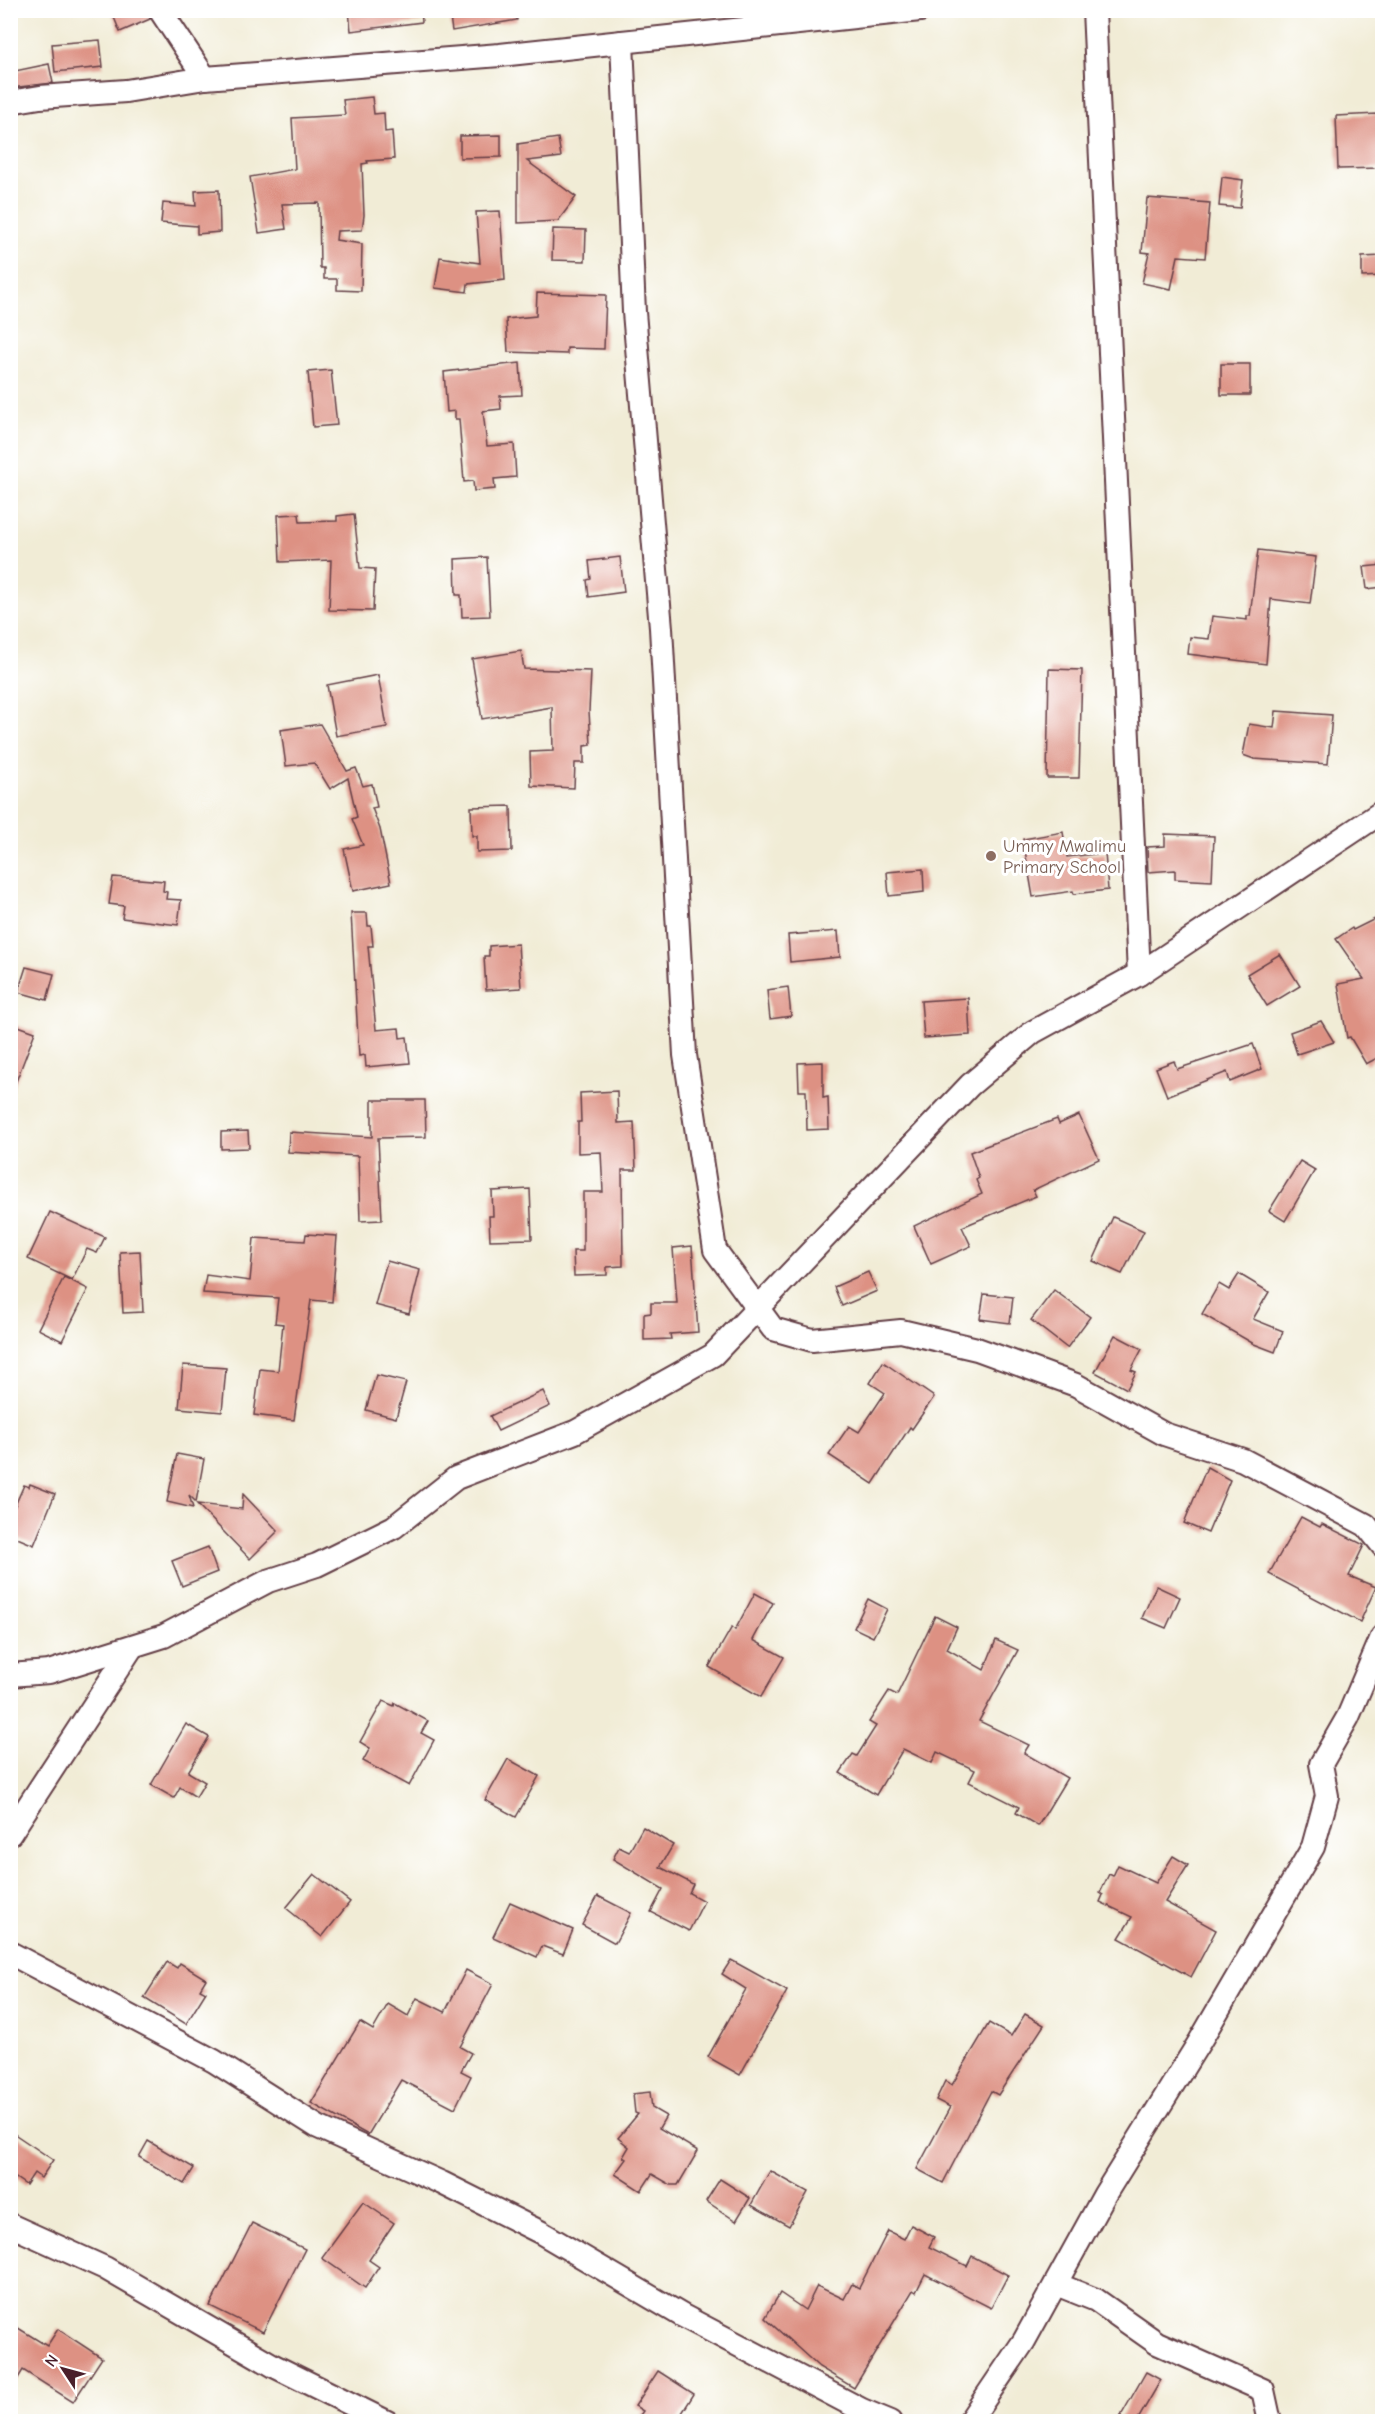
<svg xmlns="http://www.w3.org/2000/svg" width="1393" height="2432" viewBox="0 0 1393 2432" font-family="'Comic Neue',sans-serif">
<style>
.building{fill:#dd9183}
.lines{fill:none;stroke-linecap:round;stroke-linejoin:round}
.minor-casing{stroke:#633e45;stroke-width:26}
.minor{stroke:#fff;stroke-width:22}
.education-dot{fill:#8d6e63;stroke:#fff;stroke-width:2}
.labels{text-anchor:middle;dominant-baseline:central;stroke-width:6;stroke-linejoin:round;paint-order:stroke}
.education-label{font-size:18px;fill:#785e54;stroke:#fff;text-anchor:start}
</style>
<rect width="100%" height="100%" fill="#fff"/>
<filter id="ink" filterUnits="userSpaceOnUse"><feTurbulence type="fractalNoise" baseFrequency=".0167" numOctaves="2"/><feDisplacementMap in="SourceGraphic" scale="12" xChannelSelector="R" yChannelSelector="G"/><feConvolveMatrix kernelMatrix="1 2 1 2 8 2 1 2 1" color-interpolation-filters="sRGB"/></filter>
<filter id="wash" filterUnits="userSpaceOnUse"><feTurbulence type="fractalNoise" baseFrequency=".008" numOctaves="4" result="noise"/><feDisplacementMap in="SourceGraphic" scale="24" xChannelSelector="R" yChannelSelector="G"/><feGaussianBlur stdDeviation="1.35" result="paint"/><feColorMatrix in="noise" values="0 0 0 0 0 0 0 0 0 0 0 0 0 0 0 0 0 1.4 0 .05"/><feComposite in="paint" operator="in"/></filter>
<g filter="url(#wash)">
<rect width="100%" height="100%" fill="#f1ecd6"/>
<g id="blocks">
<g class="building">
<path d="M 111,10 L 147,10 L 150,19 L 120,32 Z"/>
<path d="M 349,10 L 421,10 L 422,22 L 351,31 Z"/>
<path d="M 449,10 L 516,10 L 517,20 L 452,31 Z"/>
<path d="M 100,40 L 103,67 L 55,72 L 52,44 Z"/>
<path d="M 49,64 L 53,83 L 10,88 L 10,72 Z"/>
<path d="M 372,97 L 374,114 L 384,113 L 385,132 L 392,131 L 394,159 L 367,161 L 368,163 L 362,164 L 364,215 L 362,230 L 337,231 L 336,240 L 362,244 L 361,291 L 337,290 L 337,279 L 324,279 L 324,268 L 320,268 L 319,203 L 282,204 L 286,229 L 259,233 L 250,177 L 295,169 L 292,118 L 345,115 L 343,100 Z"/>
<path d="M 1378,114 L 1381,168 L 1338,169 L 1336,116 Z"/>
<path d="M 501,135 L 501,157 L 460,158 L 460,136 Z"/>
<path d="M 558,138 L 561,157 L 527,161 L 576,197 L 558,221 L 518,223 L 518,144 Z"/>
<path d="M 1222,177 L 1243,180 L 1240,208 L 1219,206 Z"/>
<path d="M 219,190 L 220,232 L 197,234 L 197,226 L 161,223 L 163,203 L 196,206 L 195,191 Z"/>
<path d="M 1147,198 L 1210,203 L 1205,258 L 1178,256 L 1171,289 L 1142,283 L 1149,253 L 1142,252 Z"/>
<path d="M 500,211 L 505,280 L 468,284 L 467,292 L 435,288 L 440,257 L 480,263 L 476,212 Z"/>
<path d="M 553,229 L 586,230 L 585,261 L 552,260 Z"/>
<path d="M 1383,256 L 1383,276 L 1362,277 L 1362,257 Z"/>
<path d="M 537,293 L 606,295 L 604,349 L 567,348 L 567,354 L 508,352 L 506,319 L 536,316 Z"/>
<path d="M 520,363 L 522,395 L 500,396 L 501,409 L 483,411 L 487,446 L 514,444 L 516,477 L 494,479 L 495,489 L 474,491 L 473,481 L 464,482 L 459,419 L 455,419 L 455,411 L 447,412 L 444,372 Z"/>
<rect x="1221" y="364" width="29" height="31"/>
<path d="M 331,370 L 337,425 L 313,427 L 308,372 Z"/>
<path d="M 299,514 L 300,522 L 337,521 L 337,516 L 354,514 L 360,568 L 375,569 L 373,611 L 329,610 L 331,560 L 280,562 L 278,515 Z"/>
<path d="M 1258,550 L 1316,557 L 1310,604 L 1271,599 L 1266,664 L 1188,654 L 1190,637 L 1209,639 L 1212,616 L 1247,620 L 1247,616 L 1250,616 Z"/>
<path d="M 487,557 L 490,616 L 462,617 L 461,595 L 456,595 L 455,559 Z"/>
<path d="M 620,557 L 624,592 L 589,597 L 587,580 L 591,579 L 589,561 Z"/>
<path d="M 1383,565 L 1383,587 L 1367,589 L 1364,567 Z"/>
<path d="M 521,651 L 524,669 L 591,671 L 589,711 L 591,745 L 584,746 L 584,763 L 575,763 L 574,788 L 531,786 L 530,752 L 553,751 L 552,707 L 482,719 L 472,659 Z"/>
<path d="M 1049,669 L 1082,670 L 1079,778 L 1047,778 Z"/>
<path d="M 378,675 L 387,727 L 336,736 L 327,685 Z"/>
<path d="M 1276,711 L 1332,715 L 1328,764 L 1254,759 L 1243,755 L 1249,724 L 1274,728 Z"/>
<path d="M 320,724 L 347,771 L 356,768 L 363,786 L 372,784 L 377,807 L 372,808 L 380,829 L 391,883 L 353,891 L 344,849 L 363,845 L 352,819 L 357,817 L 348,778 L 330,789 L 314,763 L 286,766 L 281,730 Z"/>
<path d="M 511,806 L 512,851 L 477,852 L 477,836 L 472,836 L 471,807 Z"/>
<path d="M 1063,832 L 1067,857 L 1105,853 L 1108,890 L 1074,894 L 1073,891 L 1033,897 L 1023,839 Z"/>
<path d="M 1165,834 L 1214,836 L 1212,881 L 1175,879 L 1175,870 L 1148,872 L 1147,847 L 1165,846 Z"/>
<path d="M 923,869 L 924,892 L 889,896 L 887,872 Z"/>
<path d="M 113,877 L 164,881 L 163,891 L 167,892 L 166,899 L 181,900 L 178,925 L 122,918 L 124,906 L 109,904 Z"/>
<path d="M 351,913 L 367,913 L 368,926 L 371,926 L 373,946 L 368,946 L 376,1030 L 399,1028 L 400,1038 L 407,1037 L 410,1063 L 366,1067 L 365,1055 L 359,1056 Z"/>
<path d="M 1383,915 L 1383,948 L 1377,951 L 1383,986 L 1383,1055 L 1366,1064 L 1350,1037 L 1347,1038 L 1338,984 L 1364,979 L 1336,939 L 1352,928 L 1353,930 Z"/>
<path d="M 838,931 L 840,957 L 790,962 L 788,935 Z"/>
<path d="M 518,944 L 521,988 L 486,990 L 484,956 L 489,956 L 489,946 Z"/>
<path d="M 1280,954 L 1300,986 L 1267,1006 L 1247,974 Z"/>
<path d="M 26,967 L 54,974 L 47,1000 L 18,992 Z"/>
<path d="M 788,987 L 791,1016 L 770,1019 L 767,990 Z"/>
<path d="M 968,998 L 970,1035 L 924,1038 L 921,1001 Z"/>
<path d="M 1321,1021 L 1334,1042 L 1297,1054 L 1290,1032 Z"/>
<path d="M 10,1023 L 35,1032 L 12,1092 L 10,1091 Z"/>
<path d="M 1253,1044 L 1262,1069 L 1230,1082 L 1227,1072 L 1167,1096 L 1156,1068 L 1174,1061 L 1177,1069 Z"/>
<path d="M 823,1062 L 823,1098 L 828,1097 L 829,1129 L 807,1130 L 806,1091 L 799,1091 L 798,1063 Z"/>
<path d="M 617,1091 L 618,1123 L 634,1122 L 636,1170 L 622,1170 L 623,1266 L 607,1267 L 607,1275 L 574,1276 L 573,1251 L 583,1251 L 583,1192 L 603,1192 L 601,1152 L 578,1153 L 578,1122 L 581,1122 L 580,1093 Z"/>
<path d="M 372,1100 L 425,1100 L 426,1137 L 378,1138 L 382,1220 L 360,1221 L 358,1156 L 288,1152 L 289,1132 L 372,1137 Z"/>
<path d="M 1079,1115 L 1099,1159 L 1033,1190 L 1036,1196 L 962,1227 L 971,1246 L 931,1264 L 914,1226 L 982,1194 L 976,1180 L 979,1178 L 970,1152 L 1057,1119 L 1059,1124 Z"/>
<path d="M 248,1131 L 249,1148 L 221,1149 L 221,1132 Z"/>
<path d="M 1300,1161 L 1315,1170 L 1285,1221 L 1269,1211 Z"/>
<path d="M 530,1189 L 532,1239 L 490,1240 L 489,1216 L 493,1216 L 492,1191 Z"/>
<path d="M 50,1212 L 105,1237 L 97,1253 L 87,1249 L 72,1280 L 28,1259 Z"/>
<path d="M 1113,1217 L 1144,1231 L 1122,1274 L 1093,1261 Z"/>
<path d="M 306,1234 L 337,1236 L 332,1302 L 311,1300 L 294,1420 L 254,1415 L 260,1369 L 278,1371 L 283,1324 L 275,1323 L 278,1298 L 203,1293 L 206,1275 L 250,1281 L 254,1238 L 305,1241 Z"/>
<path d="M 692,1246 L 698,1332 L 670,1334 L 671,1339 L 644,1340 L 644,1314 L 651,1313 L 651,1303 L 677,1303 L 673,1248 Z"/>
<path d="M 140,1251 L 143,1312 L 123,1313 L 120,1252 Z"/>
<path d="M 387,1261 L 420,1270 L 409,1314 L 375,1305 Z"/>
<path d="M 868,1272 L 877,1291 L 842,1306 L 834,1287 Z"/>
<path d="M 1239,1274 L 1269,1292 L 1253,1319 L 1283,1331 L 1275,1352 L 1254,1344 L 1202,1314 L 1219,1284 L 1229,1290 Z"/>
<path d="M 64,1277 L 88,1289 L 62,1341 L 38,1329 Z"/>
<path d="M 1054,1290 L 1090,1317 L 1067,1348 L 1031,1320 Z"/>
<path d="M 984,1294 L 1013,1297 L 1010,1323 L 980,1319 Z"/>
<path d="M 1115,1335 L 1142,1349 L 1131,1370 L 1136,1372 L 1127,1389 L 1095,1372 Z"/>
<path d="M 883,1362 L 934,1397 L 912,1429 L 910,1427 L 873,1484 L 829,1455 L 849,1426 L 859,1432 L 885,1393 L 870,1383 Z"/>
<path d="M 183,1365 L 226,1368 L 222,1412 L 179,1408 Z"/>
<path d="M 376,1375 L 406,1382 L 396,1418 L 366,1410 Z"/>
<path d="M 543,1391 L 550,1406 L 498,1431 L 490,1416 Z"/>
<path d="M 177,1454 L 204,1459 L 196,1502 L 189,1495 L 193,1508 L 167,1502 Z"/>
<path d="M 1207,1467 L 1230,1480 L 1208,1533 L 1184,1523 Z"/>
<path d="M 30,1484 L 55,1494 L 34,1545 L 10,1535 L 10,1517 L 24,1485 L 29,1487 Z"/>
<path d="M 243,1494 L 278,1531 L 250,1559 L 197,1504 L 242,1509 Z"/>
<path d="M 1301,1517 L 1320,1527 L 1322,1524 L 1364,1545 L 1349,1576 L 1376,1587 L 1360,1622 L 1269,1574 Z"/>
<path d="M 208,1547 L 217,1572 L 182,1586 L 172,1561 Z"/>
<path d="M 1156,1586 L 1180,1597 L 1166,1628 L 1142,1618 Z"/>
<path d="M 755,1593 L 773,1603 L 753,1640 L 784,1657 L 761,1697 L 709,1667 L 732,1627 L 735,1630 Z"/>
<path d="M 868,1599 L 887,1609 L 873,1637 L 854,1628 Z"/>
<path d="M 935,1616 L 957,1627 L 947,1649 L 984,1670 L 996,1640 L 1018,1650 L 979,1721 L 1029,1745 L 1024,1753 L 1067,1778 L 1038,1826 L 1016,1813 L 1019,1807 L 969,1782 L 975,1770 L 937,1752 L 932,1763 L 903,1749 L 876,1795 L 840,1773 L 853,1754 L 857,1756 L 876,1726 L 869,1722 L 889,1691 L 897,1695 Z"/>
<path d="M 383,1701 L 394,1706 L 395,1703 L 428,1721 L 421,1733 L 434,1740 L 409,1786 L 363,1761 L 370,1748 L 360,1742 Z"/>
<path d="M 186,1724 L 209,1737 L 188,1772 L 205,1782 L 196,1797 L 180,1787 L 174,1798 L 151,1785 Z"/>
<path d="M 508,1759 L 539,1776 L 516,1817 L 485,1800 Z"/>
<path d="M 643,1827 L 673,1845 L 660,1867 L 693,1884 L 689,1893 L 704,1901 L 689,1931 L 651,1912 L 663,1889 L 613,1859 L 619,1847 L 629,1852 Z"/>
<path d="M 1173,1856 L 1188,1865 L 1165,1902 L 1216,1930 L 1191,1977 L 1119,1938 L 1132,1917 L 1100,1902 L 1103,1895 L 1100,1893 L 1109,1874 L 1113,1876 L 1118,1865 L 1156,1883 Z"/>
<path d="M 314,1874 L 350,1902 L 322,1937 L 286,1908 Z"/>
<path d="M 598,1896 L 631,1913 L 615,1943 L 582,1925 Z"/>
<path d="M 510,1902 L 573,1930 L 563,1954 L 542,1946 L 537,1957 L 493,1937 Z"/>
<path d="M 731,1960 L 787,1991 L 740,2075 L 708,2057 L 746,1989 L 722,1974 Z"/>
<path d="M 167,1962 L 177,1968 L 180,1963 L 206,1979 L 200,1989 L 206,1992 L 186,2024 L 144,1998 Z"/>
<path d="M 466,1970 L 493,1984 L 460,2047 L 471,2053 L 461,2071 L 471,2076 L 455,2108 L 401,2080 L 368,2135 L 311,2103 L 360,2022 L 373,2030 L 388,2004 L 408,2016 L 417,1998 L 445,2012 Z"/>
<path d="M 1025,2014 L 1044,2025 L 998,2095 L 991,2091 L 943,2183 L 917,2169 L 950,2107 L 936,2100 L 945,2081 L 952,2085 L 989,2023 L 1011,2036 Z"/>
<path d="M 650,2092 L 652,2108 L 666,2116 L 659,2128 L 698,2151 L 678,2185 L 671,2185 L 652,2174 L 641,2191 L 615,2174 L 626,2159 L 623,2157 L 629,2147 L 618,2138 L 638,2114 L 635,2113 L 633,2094 Z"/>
<path d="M 10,2131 L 53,2160 L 41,2178 L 34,2173 L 26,2185 L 10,2174 Z"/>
<path d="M 148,2141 L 194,2168 L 184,2184 L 139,2157 Z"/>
<path d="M 770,2171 L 808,2192 L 789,2226 L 751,2205 Z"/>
<path d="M 720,2179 L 750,2198 L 736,2221 L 706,2201 Z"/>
<path d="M 363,2202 L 394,2223 L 369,2260 L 379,2267 L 365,2288 L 322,2258 Z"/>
<path d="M 252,2223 L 305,2249 L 263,2332 L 210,2306 Z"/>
<path d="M 911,2225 L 934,2237 L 929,2247 L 967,2266 L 972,2256 L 1008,2275 L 991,2308 L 925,2274 L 916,2292 L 913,2290 L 854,2388 L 819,2367 L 765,2318 L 780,2293 L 805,2310 L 817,2286 L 844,2299 L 852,2284 L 859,2288 L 888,2231 L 904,2239 Z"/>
<path d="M 10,2323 L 47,2346 L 58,2329 L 102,2358 L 73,2402 L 23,2370 L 10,2391 Z"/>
<path d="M 658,2371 L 694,2394 L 677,2421 L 636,2421 L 643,2411 L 635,2406 Z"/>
<path d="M 1146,2372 L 1161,2380 L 1137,2421 L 1118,2421 Z"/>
</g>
</g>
</g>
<g filter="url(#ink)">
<use href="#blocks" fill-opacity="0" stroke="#633e45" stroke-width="1.5"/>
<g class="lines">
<g class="minor-casing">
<g id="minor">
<path d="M 160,10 L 205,78 L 500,55 L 920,10"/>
<path d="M 1094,10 L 1139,974"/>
<path d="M 622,42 L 634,312 L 661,628 L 685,1055 L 715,1250 L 773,1329 L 812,1340 L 901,1331 L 977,1349 L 1076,1385 L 1164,1434 L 1243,1460 L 1366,1525 L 1382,1545"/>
<path d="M 10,102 L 40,97 L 126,91 L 205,78"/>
<path d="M 10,1675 L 49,1672 L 164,1636 L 268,1581 L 317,1565 L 394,1527 L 456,1478 L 575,1432 L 713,1355 L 970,1085 L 1033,1032 L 1139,974 L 1382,812"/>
<path d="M 10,1834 L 132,1647"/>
<path d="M 10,1953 L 214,2061 L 318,2127 L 442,2183 L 540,2232 L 683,2316 L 862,2410 L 891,2422"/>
<path d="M 10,2225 L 105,2268 L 274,2366 L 387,2422"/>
<path d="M 1056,2284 L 1096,2300 L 1157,2343 L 1263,2390 L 1270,2422"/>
<path d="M 969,2422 L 1024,2341 L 1105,2194 L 1200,2041 L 1313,1847 L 1327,1796 L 1321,1764 L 1348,1717 L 1382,1637"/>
</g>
</g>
<use href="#minor" class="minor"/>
</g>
</g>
<circle class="education-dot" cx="991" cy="856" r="6"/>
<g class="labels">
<g class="education-label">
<text x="1003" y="846">Ummy Mwalimu<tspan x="1003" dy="21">Primary School</tspan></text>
</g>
</g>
<rect width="1393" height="2432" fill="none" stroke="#fff" stroke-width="36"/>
<g transform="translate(63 2369) rotate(306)" stroke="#ffffff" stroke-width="4.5" paint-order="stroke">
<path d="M0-4.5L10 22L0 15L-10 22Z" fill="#4a1f2b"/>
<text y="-9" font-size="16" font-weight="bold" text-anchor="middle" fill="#4a1f2b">N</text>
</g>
</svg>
